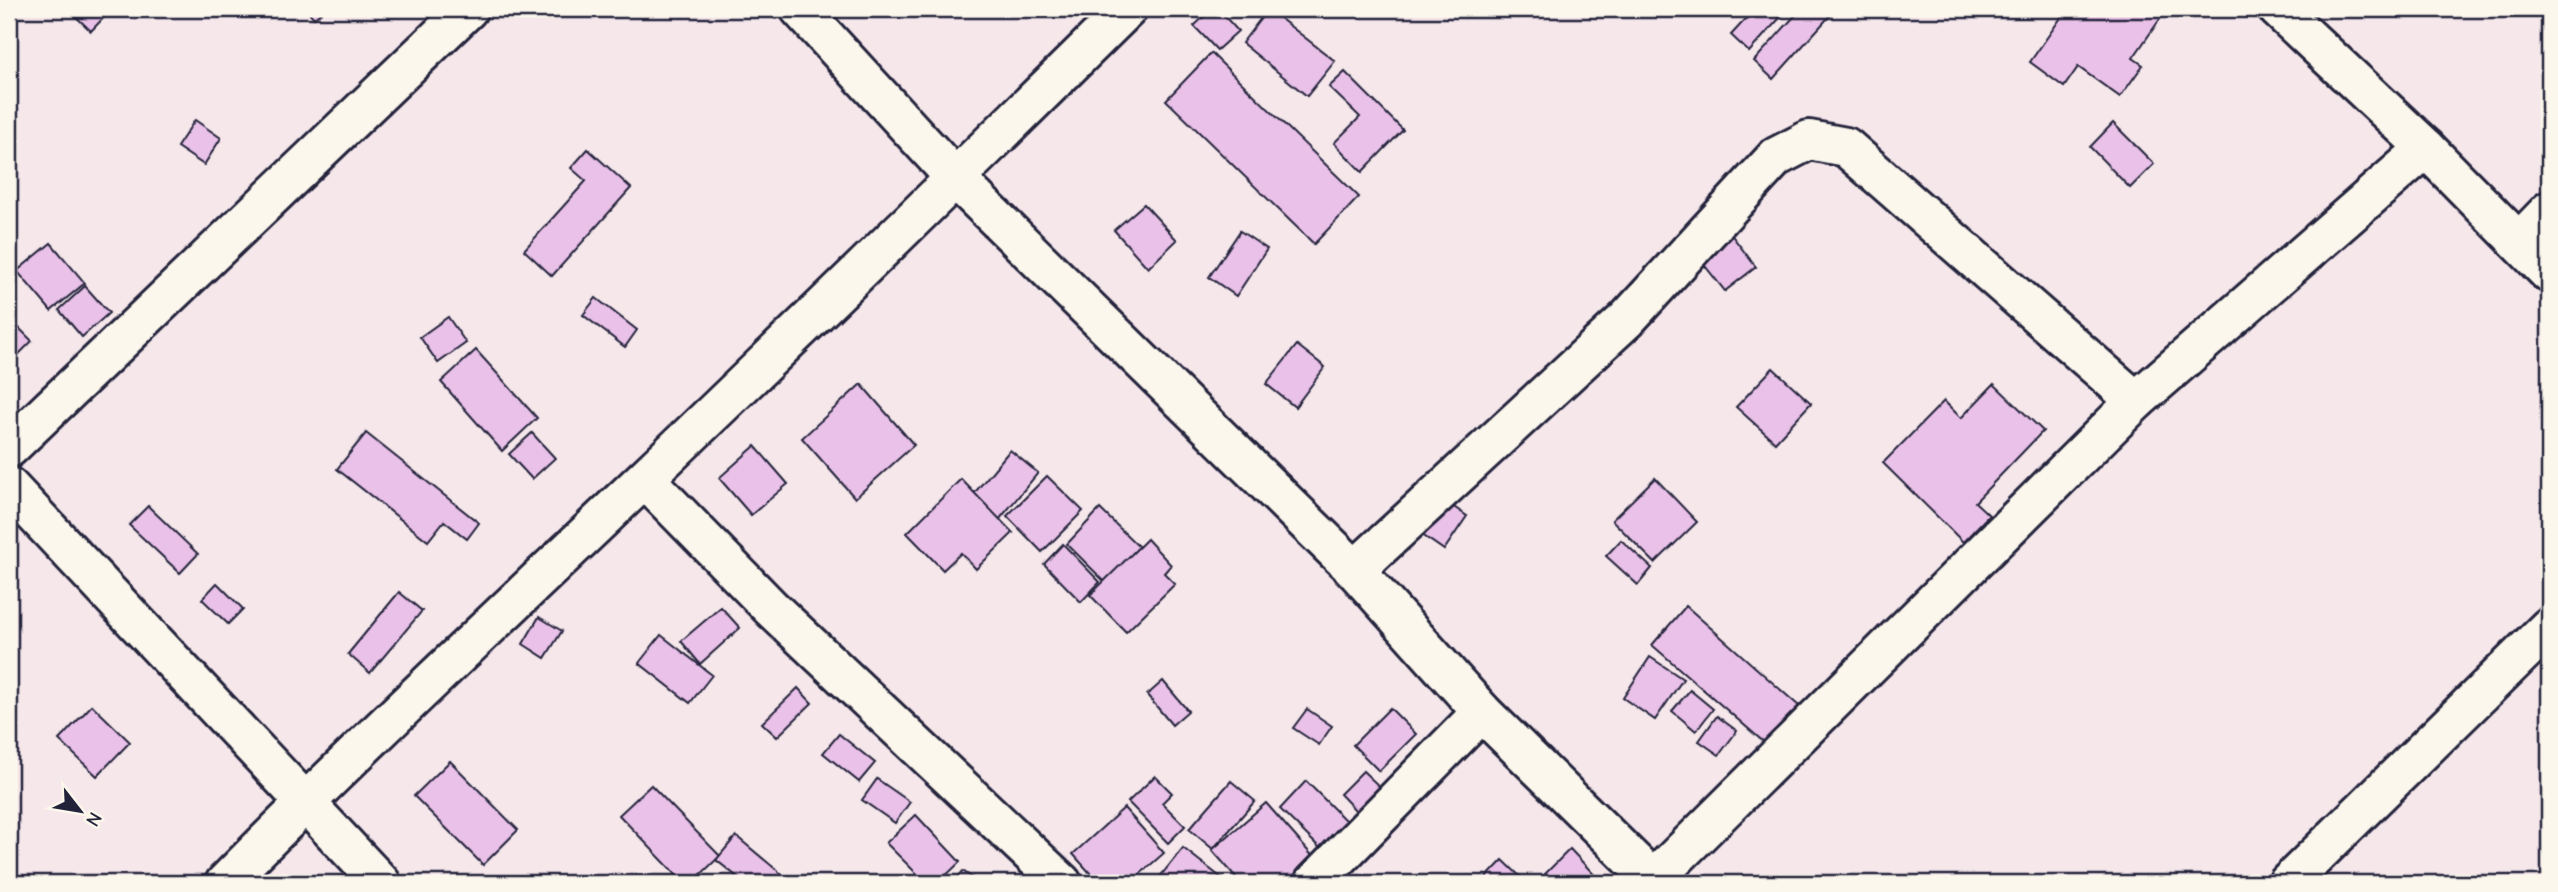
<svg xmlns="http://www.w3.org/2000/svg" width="2558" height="892" viewBox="0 0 2558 892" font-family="'Comic Neue',sans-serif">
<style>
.building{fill:#eac1e8;stroke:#22223b;stroke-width:2}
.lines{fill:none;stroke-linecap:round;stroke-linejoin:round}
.minor-casing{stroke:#22223b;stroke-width:44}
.tertiary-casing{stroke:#22223b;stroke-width:44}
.minor{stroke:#fbf7ec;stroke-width:38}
.tertiary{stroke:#fbf7ec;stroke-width:38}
</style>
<rect width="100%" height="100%" fill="#f6e7eb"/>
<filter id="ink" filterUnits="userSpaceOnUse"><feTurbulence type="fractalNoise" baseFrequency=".0143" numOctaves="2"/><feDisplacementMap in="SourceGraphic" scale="14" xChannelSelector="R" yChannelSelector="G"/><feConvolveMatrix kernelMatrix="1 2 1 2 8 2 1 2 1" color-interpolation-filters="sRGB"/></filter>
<g filter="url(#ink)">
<g class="building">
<path d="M 74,9 L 112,9 L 91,31 L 71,12 Z"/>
<path d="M 306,9 L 326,9 L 314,18 Z"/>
<path d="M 1212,9 L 1218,9 L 1238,31 L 1217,50 L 1194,26 Z"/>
<path d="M 1268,9 L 1335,61 L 1307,96 L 1242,43 Z"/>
<path d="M 1755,9 L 1787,10 L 1749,52 L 1731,35 Z"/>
<path d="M 1801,9 L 1836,9 L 1773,79 L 1754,61 Z"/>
<path d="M 2067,9 L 2167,9 L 2133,58 L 2143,65 L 2120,97 L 2078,67 L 2064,87 L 2030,62 Z"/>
<path d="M 1211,53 L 1359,197 L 1314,244 L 1166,100 Z"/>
<path d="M 1345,72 L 1403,130 L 1362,172 L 1334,143 L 1360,117 L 1329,87 Z"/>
<path d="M 195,120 L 221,138 L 204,165 L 177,147 Z"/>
<path d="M 2113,123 L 2154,164 L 2130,188 L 2090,147 Z"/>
<path d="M 588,149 L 631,188 L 552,276 L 524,250 L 586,181 L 571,168 Z"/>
<path d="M 1144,204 L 1177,240 L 1148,268 L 1114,230 Z"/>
<path d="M 1240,231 L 1267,249 L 1236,296 L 1209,277 Z"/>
<path d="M 1730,233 L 1756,267 L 1725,291 L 1698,257 Z"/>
<path d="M 51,243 L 85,283 L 51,311 L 17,271 Z"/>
<path d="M 85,286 L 109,313 L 82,337 L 59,310 Z"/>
<path d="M 596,298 L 637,330 L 625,347 L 583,315 Z"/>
<path d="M 448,317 L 466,343 L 438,363 L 420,337 Z"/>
<path d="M 16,325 L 32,341 L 12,361 L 9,358 L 9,332 Z"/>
<path d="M 1297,345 L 1325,367 L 1295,407 L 1266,384 Z"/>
<path d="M 476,350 L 537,418 L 502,451 L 441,382 Z"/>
<path d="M 1773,368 L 1811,403 L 1775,442 L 1736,407 Z"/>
<path d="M 861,384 L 914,445 L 855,498 L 802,438 Z"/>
<path d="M 1994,384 L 2043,431 L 1975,502 L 1989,515 L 1963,542 L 1883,463 L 1944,401 L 1961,418 Z"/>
<path d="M 366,433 L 479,523 L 467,539 L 444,521 L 428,541 L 337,469 Z"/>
<path d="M 532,433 L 555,458 L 532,479 L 509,454 Z"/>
<path d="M 755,446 L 788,484 L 751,515 L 719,478 Z"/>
<path d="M 1010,450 L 1038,473 L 999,520 L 971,497 Z"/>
<path d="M 1047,476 L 1083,511 L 1042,552 L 1007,516 Z"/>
<path d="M 1655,478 L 1697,522 L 1655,563 L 1612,520 Z"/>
<path d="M 961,479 L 1013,533 L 976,569 L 961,553 L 943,570 L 907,533 Z"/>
<path d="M 1427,489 L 1467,516 L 1444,550 L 1405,523 Z"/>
<path d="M 148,506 L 198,554 L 180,573 L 129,525 Z"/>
<path d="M 1100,509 L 1139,547 L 1105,582 L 1067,544 Z"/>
<path d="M 1147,539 L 1171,565 L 1164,573 L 1175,584 L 1126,632 L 1090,595 Z"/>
<path d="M 1621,540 L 1652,568 L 1638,585 L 1606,556 Z"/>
<path d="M 1063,544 L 1100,582 L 1081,602 L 1044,564 Z"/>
<path d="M 217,583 L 243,609 L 228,624 L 202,599 Z"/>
<path d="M 399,592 L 422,611 L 370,673 L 348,654 Z"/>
<path d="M 1686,606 L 1799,706 L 1766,744 L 1652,645 Z"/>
<path d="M 721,607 L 740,628 L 700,664 L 681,641 Z"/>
<path d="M 539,617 L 562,631 L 545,658 L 523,644 Z"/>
<path d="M 661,635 L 712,675 L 690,703 L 639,663 Z"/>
<path d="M 1650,657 L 1683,679 L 1655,720 L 1623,698 Z"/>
<path d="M 1163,681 L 1188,711 L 1172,725 L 1147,695 Z"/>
<path d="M 798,688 L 812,703 L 777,737 L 762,723 Z"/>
<path d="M 1690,690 L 1713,709 L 1696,731 L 1672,711 Z"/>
<path d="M 92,705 L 130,742 L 97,776 L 59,740 Z"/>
<path d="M 1390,708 L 1416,734 L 1379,771 L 1353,745 Z"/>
<path d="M 1307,709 L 1332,726 L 1319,745 L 1293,728 Z"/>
<path d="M 1717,716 L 1737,731 L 1719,755 L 1699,741 Z"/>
<path d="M 839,734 L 875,763 L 859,782 L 823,753 Z"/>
<path d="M 450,761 L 518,830 L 483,865 L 414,796 Z"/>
<path d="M 1363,771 L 1382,789 L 1358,813 L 1340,794 Z"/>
<path d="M 1155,776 L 1172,793 L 1162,803 L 1185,826 L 1168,843 L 1128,802 Z"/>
<path d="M 877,779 L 910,802 L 895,823 L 862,800 Z"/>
<path d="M 1231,781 L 1255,801 L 1213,849 L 1189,829 Z"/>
<path d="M 1306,781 L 1348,823 L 1322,850 L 1280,809 Z"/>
<path d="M 651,785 L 720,856 L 692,883 L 684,883 L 619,815 Z"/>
<path d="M 1266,803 L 1316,860 L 1289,883 L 1241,883 L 1212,850 Z"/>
<path d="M 1124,808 L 1164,853 L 1130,883 L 1099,883 L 1073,854 Z"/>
<path d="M 916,815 L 960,862 L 938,883 L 926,883 L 886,843 Z"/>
<path d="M 736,836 L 791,882 L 790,883 L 745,883 L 716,860 Z"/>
<path d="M 1183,848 L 1228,883 L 1155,883 Z"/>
<path d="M 1570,849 L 1602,883 L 1553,883 L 1545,874 Z"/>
<path d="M 1503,860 L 1527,883 L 1481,883 Z"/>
<path d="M 963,871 L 979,883 L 953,883 Z"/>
</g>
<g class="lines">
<g class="minor-casing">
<g id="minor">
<path d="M 800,9 L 956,179 L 1355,570 L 1482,712 L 1656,883"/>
<path d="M 2278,9 L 2426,148 L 2549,273"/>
<path d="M 2520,241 L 2549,211"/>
<path d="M 9,448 L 468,9"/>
<path d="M 645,479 L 771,608 L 1062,883"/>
<path d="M 1355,570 L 1627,319 L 1776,157 L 1809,140 L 1846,147 L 2136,401"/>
<path d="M 1653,880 L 2136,401 L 2426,148"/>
<path d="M 225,883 C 361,745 503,614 643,480 C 806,325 967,167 1127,9"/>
<path d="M 1314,883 L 1482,712"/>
<path d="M 2288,883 L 2549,627"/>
</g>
</g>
<g class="tertiary-casing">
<path id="tertiary" d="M 9,487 L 381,883"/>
</g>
<use href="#minor" class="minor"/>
<use href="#tertiary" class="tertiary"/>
</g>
</g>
<rect width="2558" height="892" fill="none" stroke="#fbf7ec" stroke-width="35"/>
<rect x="18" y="18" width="2523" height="857" fill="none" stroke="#22223b" stroke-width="2.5" filter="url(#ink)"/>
<g transform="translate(80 811) rotate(121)" stroke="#fbf7ec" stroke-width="5" paint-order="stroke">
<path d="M0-5L12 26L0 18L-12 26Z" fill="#22223b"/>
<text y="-10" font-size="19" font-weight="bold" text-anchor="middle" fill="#22223b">N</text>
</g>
</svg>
